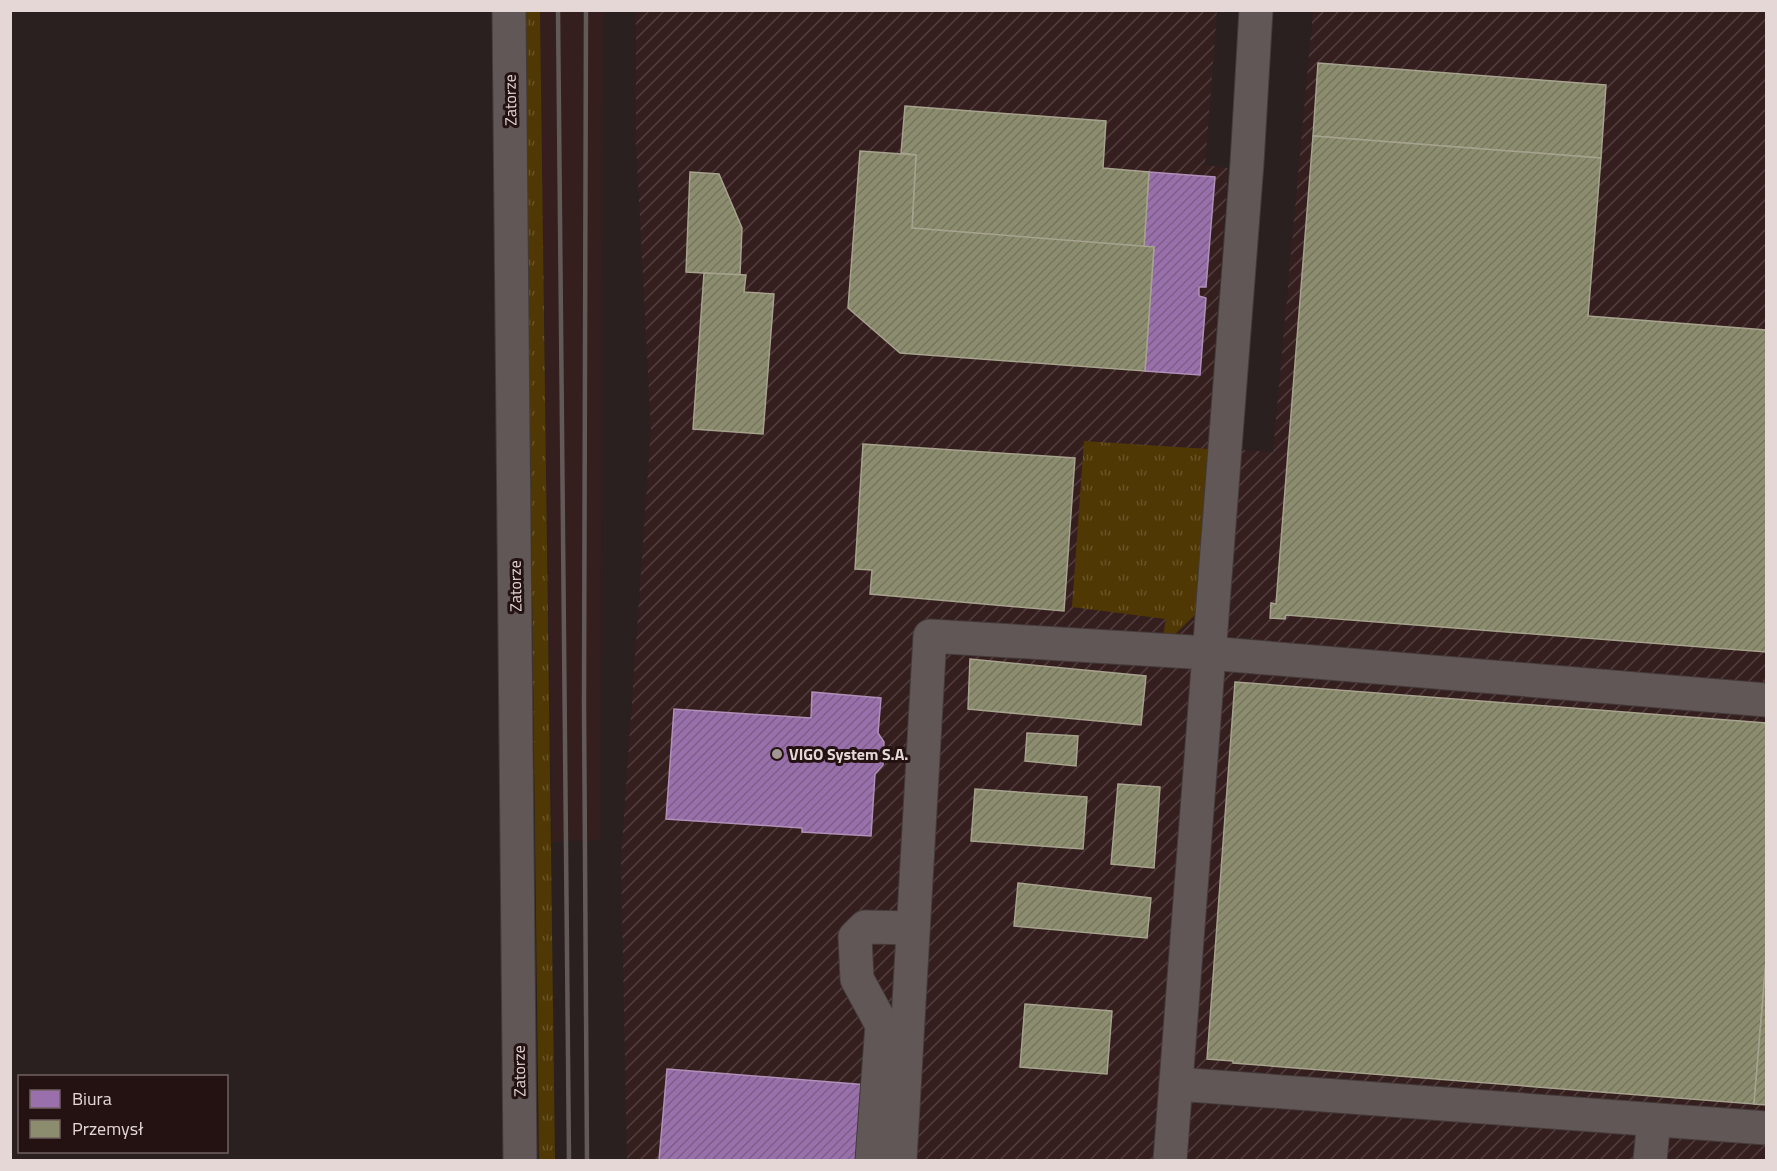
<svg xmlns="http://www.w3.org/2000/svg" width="1777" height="1171" viewBox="0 0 1777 1171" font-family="'Titillium Web',sans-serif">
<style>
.built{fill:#351e1e}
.industrial{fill:url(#industrial-furrows)}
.grass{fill:url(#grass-tufts)}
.offices{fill:url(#offices-hatch);stroke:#b08fb8;stroke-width:1.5}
.industry{fill:url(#industry-hatch);stroke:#a6a28d;stroke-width:1.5}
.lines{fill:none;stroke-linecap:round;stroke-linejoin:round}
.minor-casing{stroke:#443b3b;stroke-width:35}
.minor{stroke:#605756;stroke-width:33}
.rail{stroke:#625a59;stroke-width:4.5}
.poi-dot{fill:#a39796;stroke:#241212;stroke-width:2}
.labels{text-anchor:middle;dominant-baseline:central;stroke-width:6;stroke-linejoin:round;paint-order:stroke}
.street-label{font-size:16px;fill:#e4d7d6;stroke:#241212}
.poi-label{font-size:16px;font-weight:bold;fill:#e4d7d6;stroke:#241212;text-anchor:start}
</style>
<defs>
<pattern id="industrial-furrows" width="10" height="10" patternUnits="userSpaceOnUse" patternTransform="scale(1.5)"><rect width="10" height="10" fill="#351e1e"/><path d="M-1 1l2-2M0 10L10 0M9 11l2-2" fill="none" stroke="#523e3e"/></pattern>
<pattern id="grass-tufts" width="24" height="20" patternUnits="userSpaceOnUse" patternTransform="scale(1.5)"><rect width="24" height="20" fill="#503804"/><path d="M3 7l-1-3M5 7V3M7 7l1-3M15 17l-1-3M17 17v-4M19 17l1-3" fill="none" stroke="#695428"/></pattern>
<pattern id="offices-hatch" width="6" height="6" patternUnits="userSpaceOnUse" patternTransform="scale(1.5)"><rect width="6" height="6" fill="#9970ab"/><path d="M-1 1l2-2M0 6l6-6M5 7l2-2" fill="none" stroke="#7b5f86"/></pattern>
<pattern id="industry-hatch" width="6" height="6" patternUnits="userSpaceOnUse" patternTransform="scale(1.5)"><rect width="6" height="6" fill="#8c8c6e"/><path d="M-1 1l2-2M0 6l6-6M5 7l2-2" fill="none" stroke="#767560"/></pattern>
</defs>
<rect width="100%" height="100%" fill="#2a201f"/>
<path class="built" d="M 540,11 L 603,11 L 600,840 L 552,842 Z"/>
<path class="industrial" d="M 636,11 L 1217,11 L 1205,165 L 1228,168 L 1208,448 L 1273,452 L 1313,11 L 1766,11 L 1766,1160 L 627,1160 L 621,859 L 651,429 L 636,143 Z"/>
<g class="grass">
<path d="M 525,11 L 540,11 L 555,1160 L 539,1160 Z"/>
<path d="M 1084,441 L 1208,449 L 1196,614 L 1174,635 L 1163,635 L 1166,619 L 1072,607 Z"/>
</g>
<g class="offices">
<path d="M 1149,172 L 1215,177 L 1206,287 L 1199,287 L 1199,296 L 1206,298 L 1200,375 L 1145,371 L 1154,247 L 1144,247 Z"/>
<path d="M 812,692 L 881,698 L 878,733 L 884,742 L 883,765 L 875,774 L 871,836 L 802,832 L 802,828 L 666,819 L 674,709 L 811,718 Z"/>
<path d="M 667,1069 L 868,1085 L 861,1160 L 659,1160 Z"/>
</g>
<g class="industry">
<path d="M 1318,63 L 1606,85 L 1601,158 L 1313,136 Z"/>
<path d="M 905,106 L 1106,121 L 1103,168 L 1149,172 L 1144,247 L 912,228 L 916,155 L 901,153 Z"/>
<path d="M 1313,136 L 1601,158 L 1588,316 L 1766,330 L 1766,652 L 1286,615 L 1285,619 L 1270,618 L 1271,603 L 1276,604 Z"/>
<path d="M 860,151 L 916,155 L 912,228 L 1154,247 L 1145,371 L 900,353 L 848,308 Z"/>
<path d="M 690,172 L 719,174 L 742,228 L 740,275 L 686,272 Z"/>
<path d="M 704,273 L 746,275 L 744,292 L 774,294 L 763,434 L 693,429 Z"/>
<path d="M 863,444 L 1075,458 L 1064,611 L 870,594 L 872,570 L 855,569 Z"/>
<path d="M 970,659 L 1146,676 L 1141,725 L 968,709 Z"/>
<path d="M 1235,682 L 1766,723 L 1766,961 L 1754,1104 L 1233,1063 L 1233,1061 L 1207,1059 Z"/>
<path d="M 1027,733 L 1078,736 L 1076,766 L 1025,761 Z"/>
<path d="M 1118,784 L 1160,787 L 1154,868 L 1111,864 Z"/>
<path d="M 975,789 L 1087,797 L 1083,849 L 971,841 Z"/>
<path d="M 1018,883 L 1151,898 L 1147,938 L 1014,926 Z"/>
<path d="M 1766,961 L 1766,1105 L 1754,1104 Z"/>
<path d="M 1025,1004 L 1112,1011 L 1107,1074 L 1020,1067 Z"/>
</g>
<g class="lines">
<g class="minor-casing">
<g id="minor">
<path d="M 509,10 L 520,1160"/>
<path d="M 1176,1084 L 1766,1128"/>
<path d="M 872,1160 L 882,1025 L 857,979 L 855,937 L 865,927 L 913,928"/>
<path d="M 900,1160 L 930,636 L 1208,653 L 1766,700"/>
<path d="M 1170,1160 L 1247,163 L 1256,10"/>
<path d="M 1650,1160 L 1654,1120"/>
</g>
</g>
<use href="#minor" class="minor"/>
<g class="rail">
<path d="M 558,10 L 569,1160"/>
<path d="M 586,10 L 584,704 L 587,1160"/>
</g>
</g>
<circle class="poi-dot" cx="777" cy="754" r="6"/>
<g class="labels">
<g class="street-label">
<text transform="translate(510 100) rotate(-91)">Zatorze</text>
<text transform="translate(515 586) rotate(-91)">Zatorze</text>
<text transform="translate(519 1071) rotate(-91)">Zatorze</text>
</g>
<g class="poi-label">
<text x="789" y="754">VIGO System S.A.</text>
</g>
</g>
<rect width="1777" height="1171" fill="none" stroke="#e4d7d6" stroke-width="24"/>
<rect x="18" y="1075" width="210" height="78" fill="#241212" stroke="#716160" stroke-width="1.5"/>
<rect x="30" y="1090" width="30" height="18" fill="#9970ab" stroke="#716160" stroke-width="1.5"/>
<text x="72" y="1105" font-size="18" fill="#e4d7d6">Biura</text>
<rect x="30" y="1120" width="30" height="18" fill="#8c8c6e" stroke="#716160" stroke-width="1.5"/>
<text x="72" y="1135" font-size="18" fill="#e4d7d6">Przemysł</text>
</svg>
